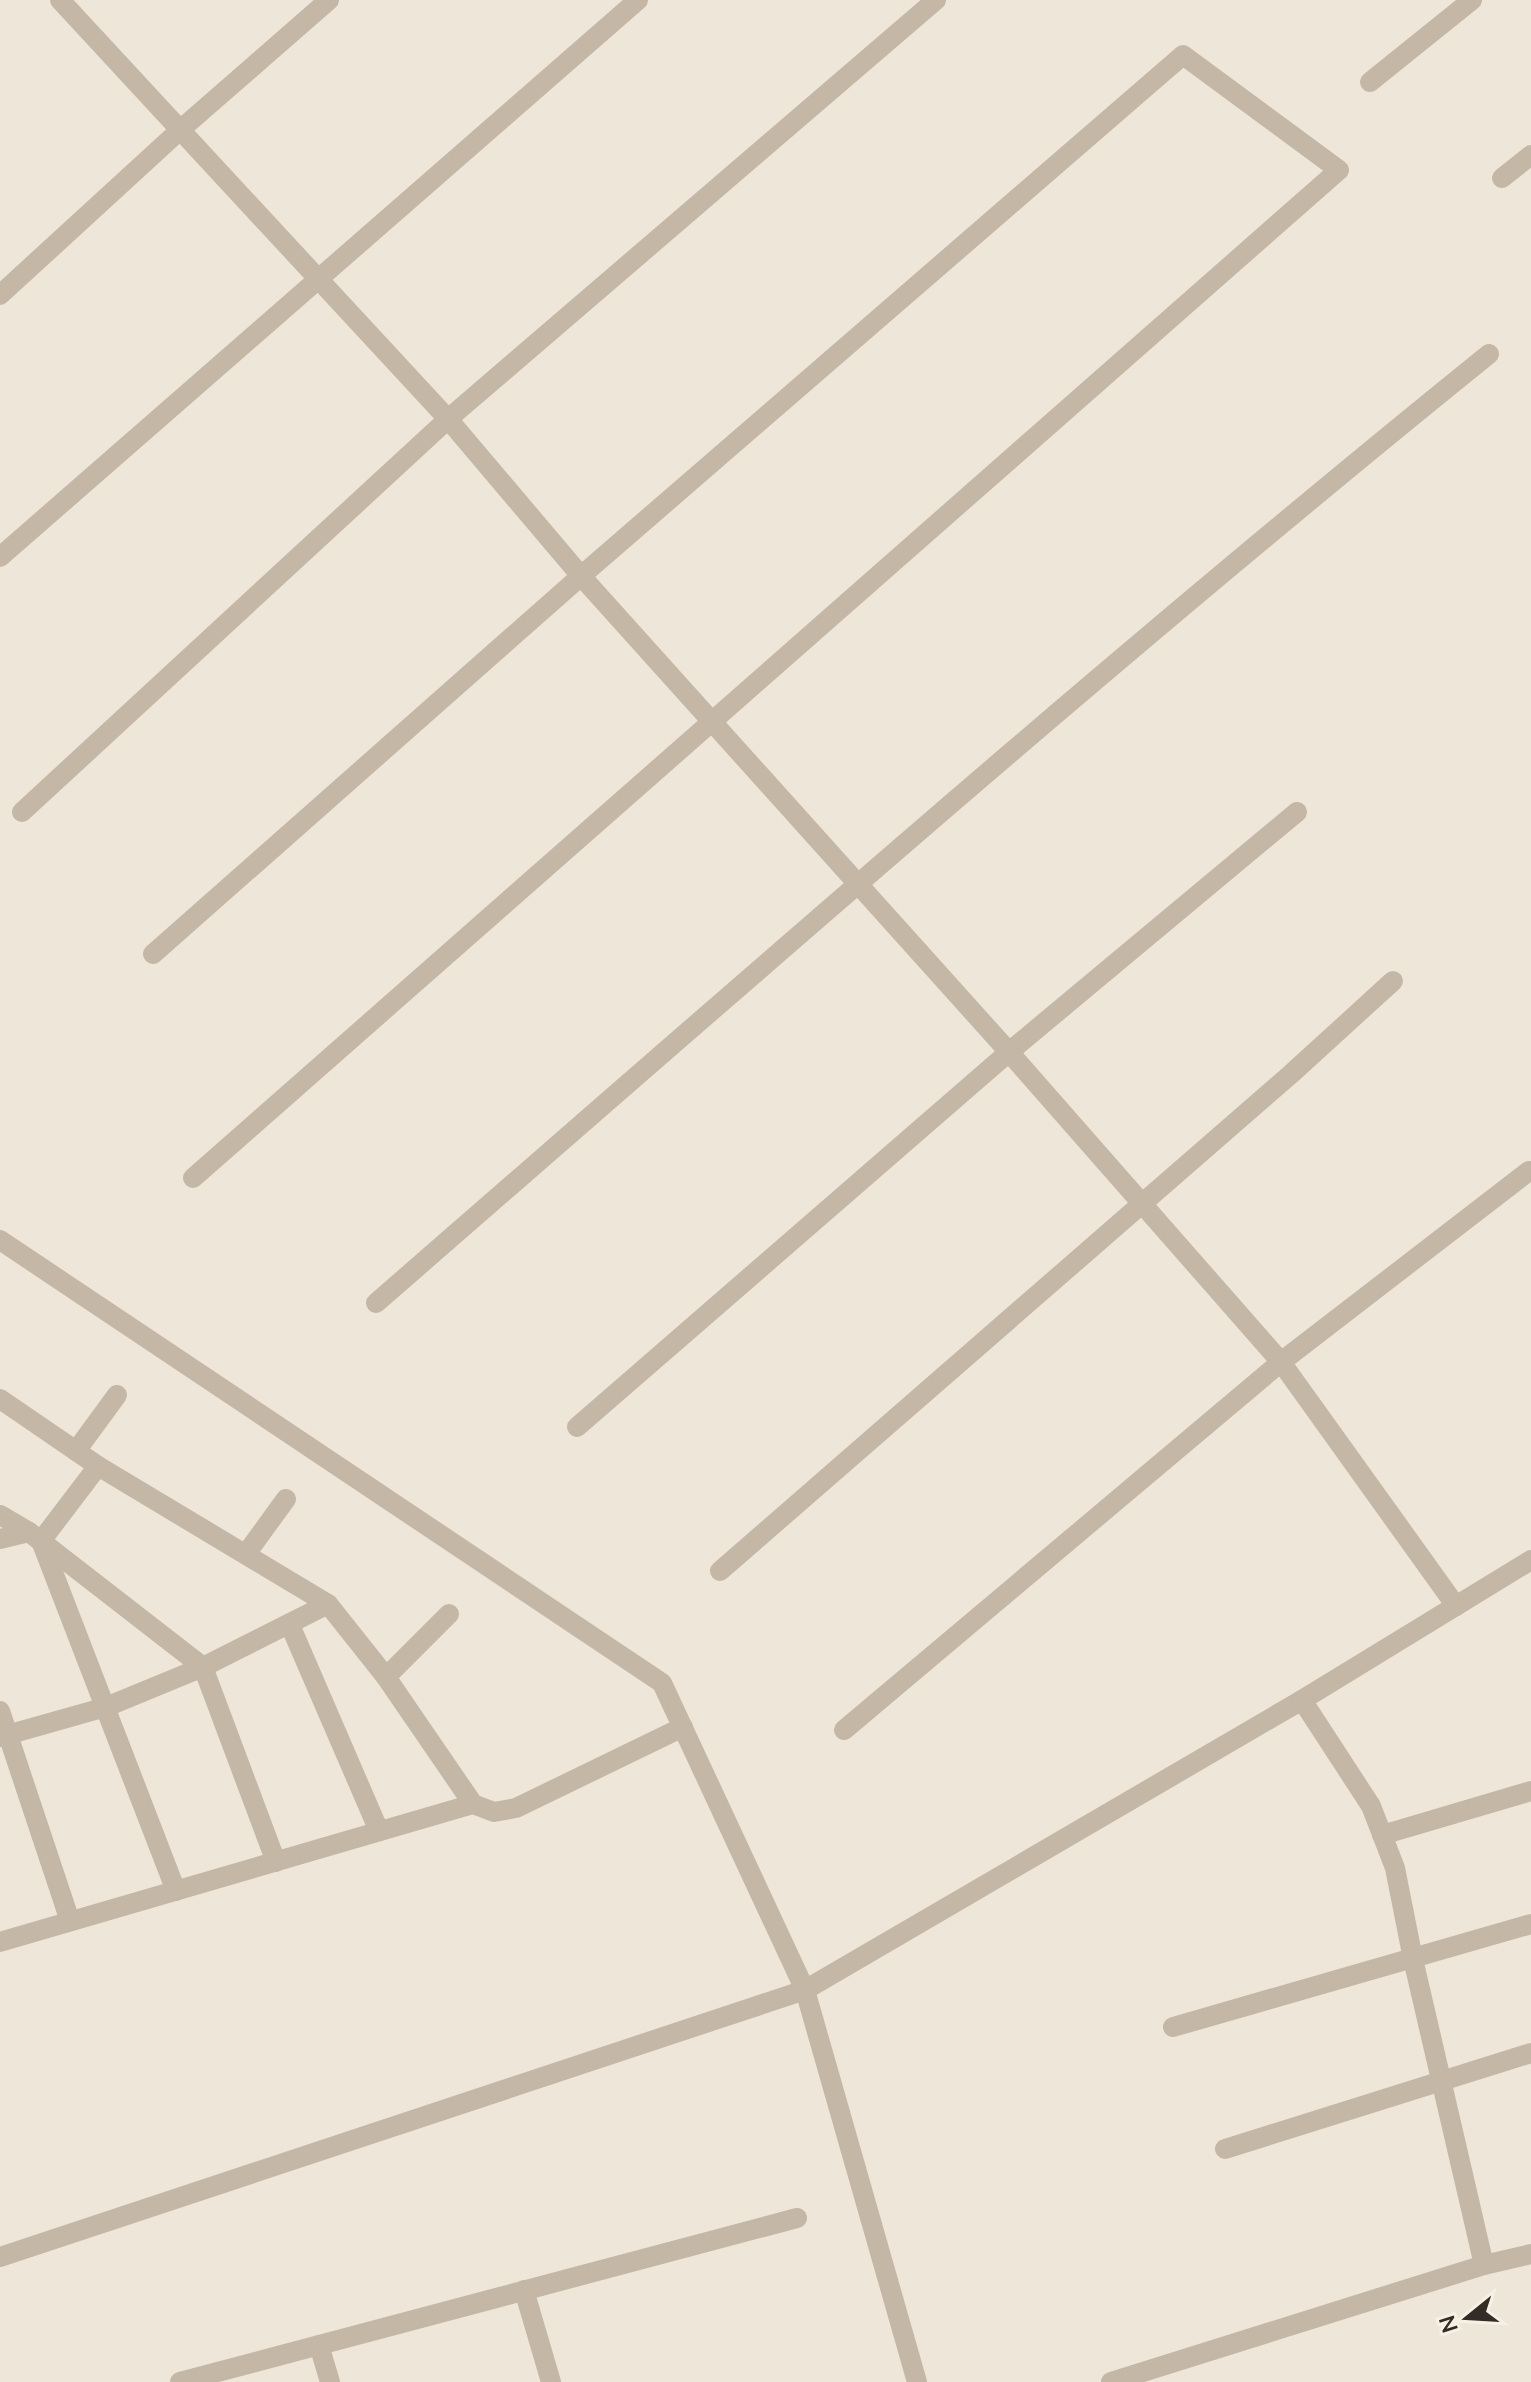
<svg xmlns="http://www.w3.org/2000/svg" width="1531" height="2382" viewBox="0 0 1531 2382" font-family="'Nunito Sans',sans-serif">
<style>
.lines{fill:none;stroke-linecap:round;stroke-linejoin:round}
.minor{stroke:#c5b7a6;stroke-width:20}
</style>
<rect width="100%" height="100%" fill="#eee6d9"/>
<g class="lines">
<g class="minor">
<path d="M 60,0 L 448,419 L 581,576 L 1009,1052 L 1281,1362 L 1456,1606"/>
<path d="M 1370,82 L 1472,0"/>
<path d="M 1502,178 L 1531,155"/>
<path d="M 0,295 L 180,130 L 329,0"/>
<path d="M 0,557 L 638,0"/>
<path d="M 22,812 L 448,419 L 936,0"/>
<path d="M 153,954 L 581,576 L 1183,55 L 1339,170 L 193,1178"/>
<path d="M 0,1240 L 662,1683 L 805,1990 L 917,2382"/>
<path d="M 376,1303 C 744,983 1110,660 1489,354"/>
<path d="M 0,1399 L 98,1466 L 328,1604 L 386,1677 L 473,1804 L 494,1812 L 516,1808 L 683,1727"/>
<path d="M 577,1427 L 1009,1052 L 1297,812"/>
<path d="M 76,1451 L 117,1395"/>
<path d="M 0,1515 L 29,1532 L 203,1667 L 276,1862"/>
<path d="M 0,1539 L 29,1532"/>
<path d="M 41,1541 L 176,1891"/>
<path d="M 41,1541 L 98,1466"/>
<path d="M 246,1554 L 286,1499"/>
<path d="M 720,1571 L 1291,1074 L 1393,981"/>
<path d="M 290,1625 L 379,1831"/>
<path d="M 386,1677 L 449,1614"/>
<path d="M 1302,1700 L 1371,1806 L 1395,1868 L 1413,1959 L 1484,2265"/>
<path d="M 0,1711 L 70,1921"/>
<path d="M 844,1730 L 1281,1362 L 1529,1171"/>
<path d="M 0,1737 L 106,1707 L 203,1667 L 328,1604"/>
<path d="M 1382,1835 L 1531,1791"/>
<path d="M 0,1942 L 473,1804"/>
<path d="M 1173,2027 L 1531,1924"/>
<path d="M 1225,2149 L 1531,2053"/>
<path d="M 0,2257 L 805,1990 L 1302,1700 L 1531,1560"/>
<path d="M 524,2290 L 551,2382"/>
<path d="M 319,2345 L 330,2382"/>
<path d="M 180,2382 L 797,2218"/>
<path d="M 1111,2382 L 1484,2265 L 1531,2254"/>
</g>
</g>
<g transform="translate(1467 2318) rotate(252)" stroke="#f7f0e5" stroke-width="6" paint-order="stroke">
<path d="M0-6L14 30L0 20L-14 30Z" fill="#322b26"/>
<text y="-12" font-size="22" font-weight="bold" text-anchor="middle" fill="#322b26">N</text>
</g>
</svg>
